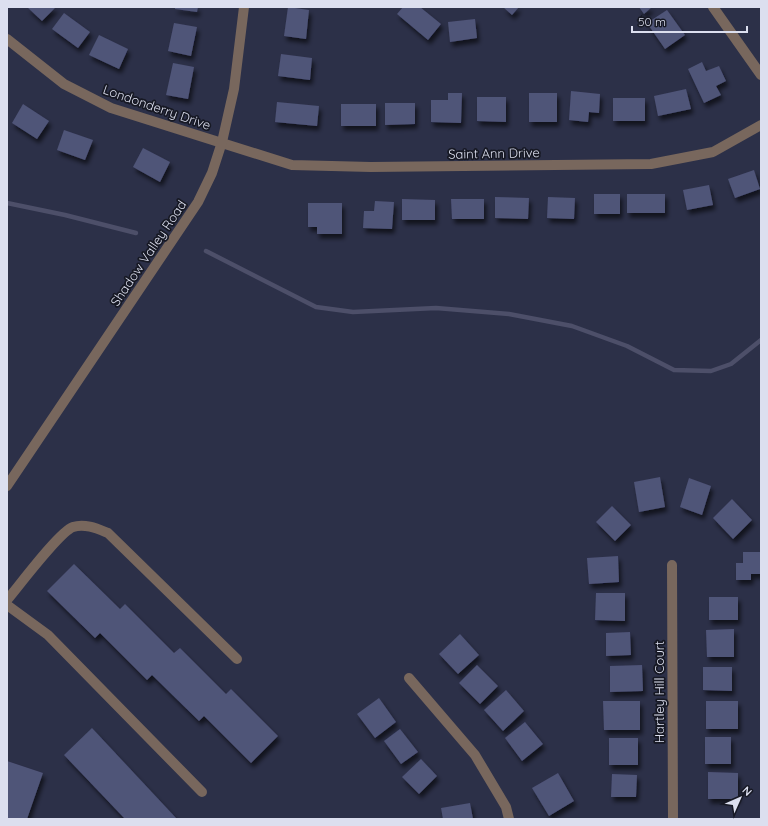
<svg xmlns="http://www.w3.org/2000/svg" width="768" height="826" viewBox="0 0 768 826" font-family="Quicksand,sans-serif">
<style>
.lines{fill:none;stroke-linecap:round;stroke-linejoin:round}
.stream{stroke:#4d4f69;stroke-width:4.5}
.building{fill:#4f5478;filter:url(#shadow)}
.minor{stroke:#78675d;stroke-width:10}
.labels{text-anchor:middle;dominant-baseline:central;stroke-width:3.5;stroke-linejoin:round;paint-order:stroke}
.street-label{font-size:13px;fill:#dcdfef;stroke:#171924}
</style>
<defs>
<filter id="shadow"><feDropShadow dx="2.5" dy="4.5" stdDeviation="2" flood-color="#0009"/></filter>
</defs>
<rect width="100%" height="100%" fill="#2c3048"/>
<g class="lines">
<g class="stream">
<path d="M 7,203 L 65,215 L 136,233"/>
<path d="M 206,251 L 316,307 L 353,312 L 436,308 L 509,314 L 572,326 L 627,346 L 674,370 L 711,371 L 731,364 L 761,340"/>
</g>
</g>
<g class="building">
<path d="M 27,7 L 56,7 L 42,21 Z"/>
<path d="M 175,7 L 198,7 L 197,12 L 175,9 Z"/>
<path d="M 288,7 L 309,10 L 306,39 L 284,36 Z"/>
<path d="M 403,7 L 420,7 L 441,24 L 428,40 L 397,14 Z"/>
<path d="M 503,7 L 519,7 L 512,15 Z"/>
<path d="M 639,7 L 652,7 L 644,14 Z"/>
<path d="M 667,10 L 685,35 L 665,49 L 647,23 Z"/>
<path d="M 64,13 L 90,32 L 78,48 L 52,29 Z"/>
<path d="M 475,19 L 477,38 L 450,42 L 448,22 Z"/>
<path d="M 174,23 L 197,27 L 191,56 L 168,51 Z"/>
<path d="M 99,35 L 128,49 L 119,69 L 89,55 Z"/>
<path d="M 281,54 L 312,58 L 310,80 L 278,76 Z"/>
<path d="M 702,62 L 706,71 L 719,66 L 726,81 L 716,86 L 721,95 L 704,103 L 688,69 Z"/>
<path d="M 173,63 L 194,67 L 188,99 L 166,95 Z"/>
<path d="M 686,89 L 691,109 L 658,116 L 654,96 Z"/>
<path d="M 571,91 L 600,94 L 599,113 L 589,112 L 588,122 L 569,120 Z"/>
<path d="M 448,93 L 462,93 L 461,123 L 431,122 L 431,100 L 448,100 Z"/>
<rect x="529" y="93" width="28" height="29"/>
<path d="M 477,97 L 506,97 L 506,122 L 477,121 Z"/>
<rect x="613" y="98" width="32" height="23"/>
<path d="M 277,102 L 319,106 L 317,126 L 275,122 Z"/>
<path d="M 385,103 L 415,103 L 415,124 L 385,125 Z"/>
<path d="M 23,104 L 49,121 L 37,139 L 12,123 Z"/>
<rect x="341" y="104" width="35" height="22"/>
<path d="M 64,130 L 93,140 L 85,160 L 57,150 Z"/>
<path d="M 143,148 L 170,162 L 160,182 L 133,167 Z"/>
<path d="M 754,170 L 760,189 L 735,198 L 728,179 Z"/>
<path d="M 709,185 L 713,205 L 687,210 L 683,190 Z"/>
<rect x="594" y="194" width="26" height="20"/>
<rect x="627" y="194" width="38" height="19"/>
<path d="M 495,197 L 529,198 L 528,219 L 495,218 Z"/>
<path d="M 548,197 L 575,198 L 574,219 L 547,218 Z"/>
<path d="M 402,199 L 435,200 L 435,220 L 402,220 Z"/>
<path d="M 451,199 L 484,199 L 484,219 L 452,219 Z"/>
<path d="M 375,201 L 394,202 L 392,229 L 363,228 L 364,211 L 374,211 Z"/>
<path d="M 308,203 L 342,203 L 342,234 L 317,234 L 317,227 L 308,227 Z"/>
<path d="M 660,477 L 665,507 L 639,512 L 634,482 Z"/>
<path d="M 689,478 L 711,486 L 702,515 L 680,507 Z"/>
<path d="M 732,499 L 752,520 L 733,539 L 713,518 Z"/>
<path d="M 612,506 L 631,525 L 615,541 L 596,522 Z"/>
<path d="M 743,552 L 761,552 L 761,574 L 751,574 L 751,580 L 736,580 L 736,563 L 743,563 Z"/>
<path d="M 618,556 L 619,582 L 589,584 L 587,558 Z"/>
<path d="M 74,564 L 120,609 L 125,604 L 174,653 L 180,648 L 226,694 L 231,689 L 278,736 L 251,763 L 204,716 L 199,721 L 152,675 L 147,680 L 100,633 L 95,638 L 47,591 Z"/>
<path d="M 596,593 L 625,593 L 625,621 L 595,620 Z"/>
<rect x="709" y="597" width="29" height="23"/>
<path d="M 734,629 L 734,657 L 707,657 L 706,630 Z"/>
<path d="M 630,632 L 631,655 L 606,656 L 606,633 Z"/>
<path d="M 460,634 L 479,655 L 458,674 L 439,654 Z"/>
<path d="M 477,665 L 498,686 L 480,704 L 459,683 Z"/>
<path d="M 642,665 L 643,691 L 610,692 L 610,666 Z"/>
<path d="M 703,667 L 732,667 L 732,691 L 703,690 Z"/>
<path d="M 506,690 L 524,711 L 503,731 L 484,710 Z"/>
<path d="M 379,698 L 396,722 L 375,738 L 357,714 Z"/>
<path d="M 603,701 L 640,701 L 640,730 L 604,730 Z"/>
<rect x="706" y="701" width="32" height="28"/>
<path d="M 525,722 L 543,744 L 522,761 L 505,738 Z"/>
<path d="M 92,728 L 177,819 L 125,819 L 64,755 Z"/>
<path d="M 400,729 L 418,752 L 401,764 L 384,741 Z"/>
<rect x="705" y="737" width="26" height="27"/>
<rect x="609" y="738" width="29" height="27"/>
<path d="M 421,759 L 437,776 L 419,794 L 402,777 Z"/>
<path d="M 7,761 L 43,773 L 27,819 L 7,819 Z"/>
<path d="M 708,772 L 738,773 L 738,799 L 708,799 Z"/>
<path d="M 558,773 L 574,801 L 549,816 L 532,788 Z"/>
<path d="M 612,774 L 637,775 L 636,797 L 611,797 Z"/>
<path d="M 470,803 L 473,819 L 443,819 L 441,808 Z"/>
</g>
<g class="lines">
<g class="minor">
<path d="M 713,7 L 761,75"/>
<path d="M 7,39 L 64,84 L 111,108 L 292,165 L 371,167 L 651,164 L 713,152 L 761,125"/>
<path d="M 7,486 L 198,202 L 212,173 L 222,142 L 234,89 L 244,7"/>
<path d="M 672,565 L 673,819"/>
<path d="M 7,600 C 19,586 59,532 73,527 C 85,523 98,529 108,533 L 237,659"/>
<path d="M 7,605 L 48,635 L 202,792"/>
<path d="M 409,678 L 475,755 L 506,807 L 509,819"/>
</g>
</g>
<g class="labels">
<g class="street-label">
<text transform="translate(157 107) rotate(19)">Londonderry Drive</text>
<text transform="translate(494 153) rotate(-1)">Saint Ann Drive</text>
<text transform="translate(148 253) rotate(-56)">Shadow Valley Road</text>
<text transform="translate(659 692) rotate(-90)">Hartley Hill Court</text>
</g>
</g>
<rect width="768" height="826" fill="none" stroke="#dcdfef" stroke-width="16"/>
<g transform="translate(740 798) rotate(45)" stroke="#171924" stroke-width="3" paint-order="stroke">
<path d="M0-3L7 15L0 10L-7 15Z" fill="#dcdfef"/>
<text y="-6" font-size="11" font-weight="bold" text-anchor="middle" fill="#dcdfef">N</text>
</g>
<path d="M632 26v6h115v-6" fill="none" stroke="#dcdfef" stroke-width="2"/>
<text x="638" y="26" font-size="12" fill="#dcdfef" stroke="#171924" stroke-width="3" paint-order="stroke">50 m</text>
</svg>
